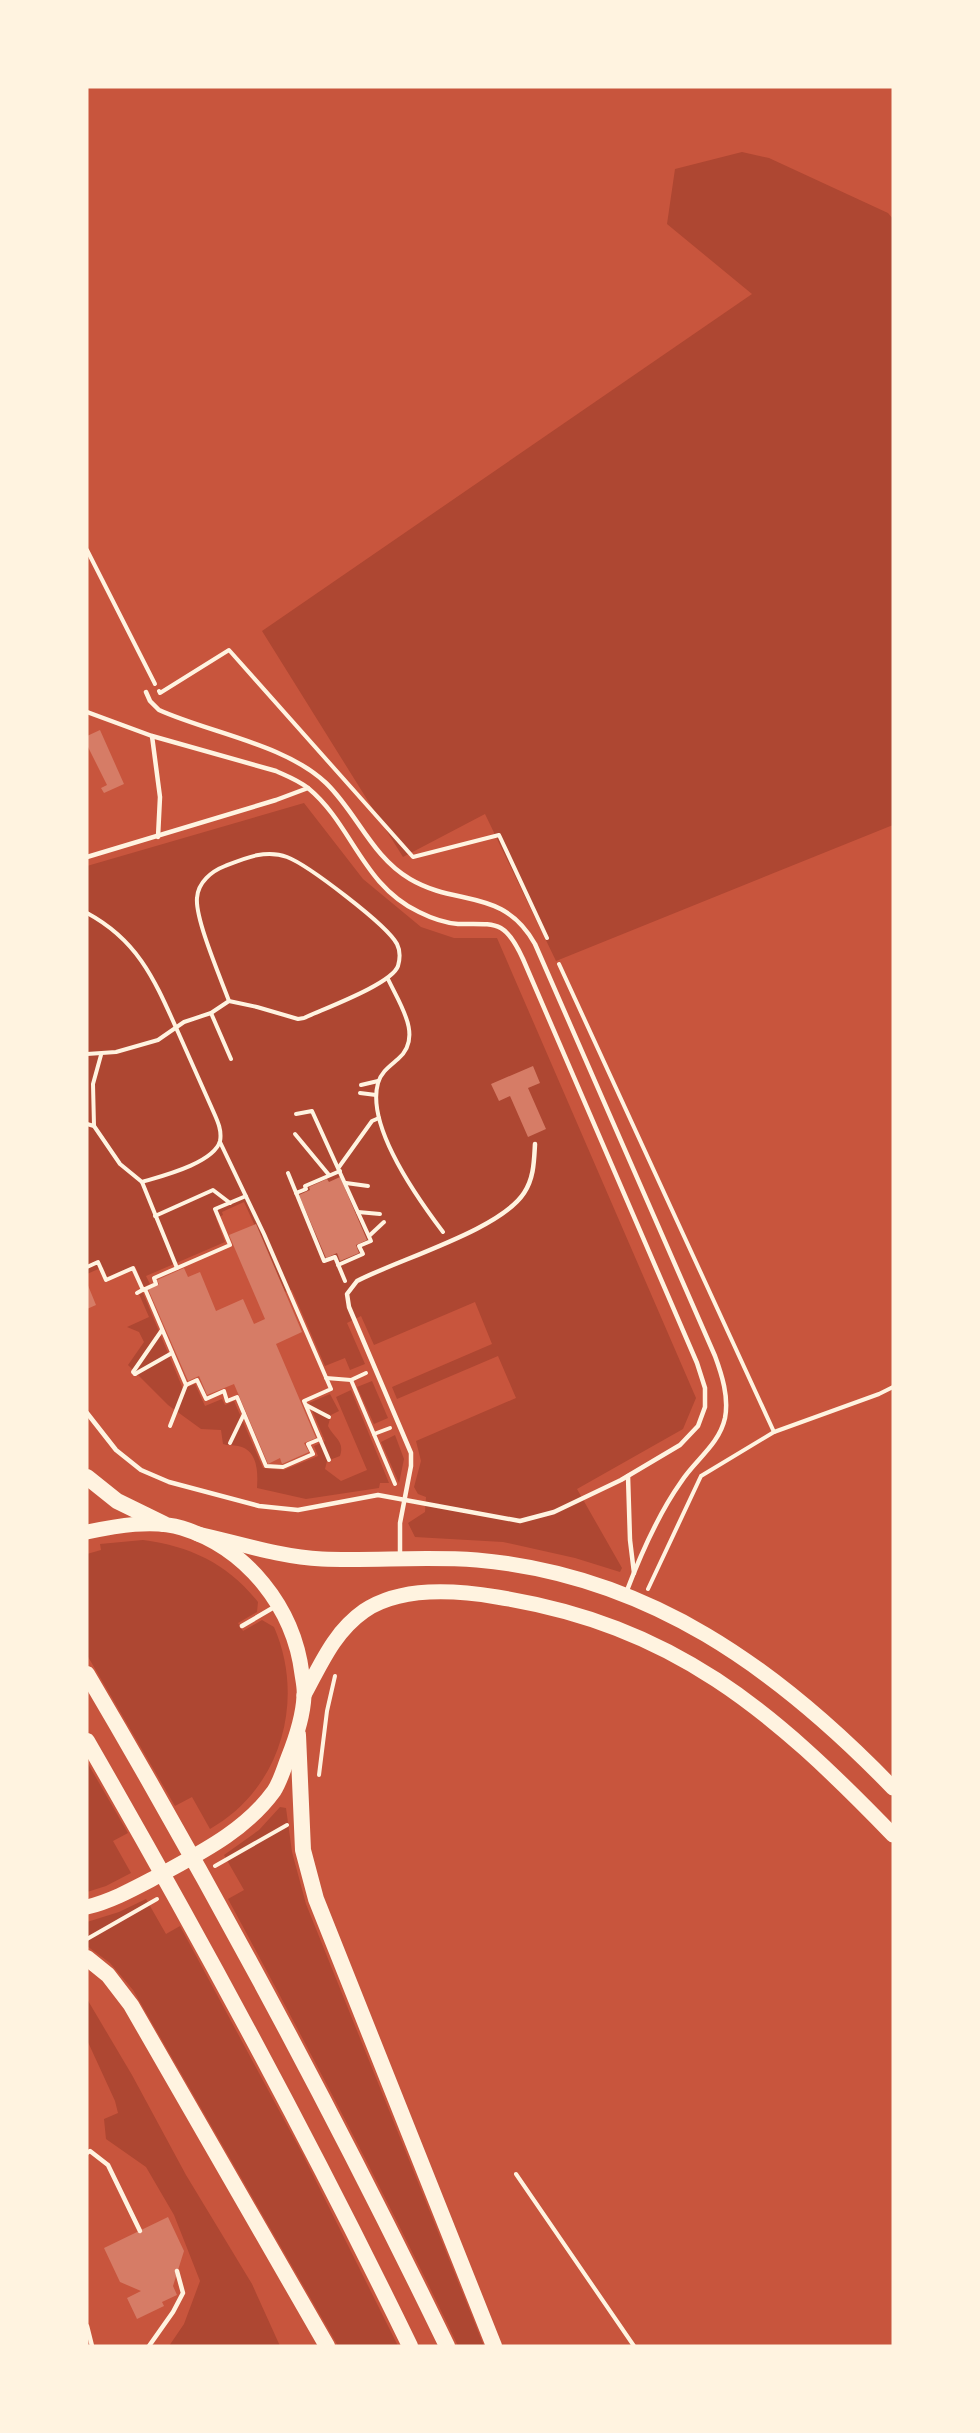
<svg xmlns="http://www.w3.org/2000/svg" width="980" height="2433" viewBox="0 0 980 2433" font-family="Spectral,serif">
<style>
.green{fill:#ae4732}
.building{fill:#d67c66}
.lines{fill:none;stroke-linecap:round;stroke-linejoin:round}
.path{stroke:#fff3e0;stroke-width:4}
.service{stroke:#fff3e0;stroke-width:4.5}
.primary{stroke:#fff3e0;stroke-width:15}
.trunk{stroke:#fff3e0;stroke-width:16}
</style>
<rect width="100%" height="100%" fill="#c8553d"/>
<g class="green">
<path d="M 742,152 L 769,158 L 888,213 L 893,219 L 893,825 L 556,961 L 485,814 L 403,857 L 262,631 L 752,294 L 667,224 L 675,169 Z"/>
<path d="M 304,803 L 363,879 L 421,927 L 454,938 L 497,938 L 696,1398 L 683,1429 L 577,1489 L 622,1568 L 620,1572 L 575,1558 L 503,1542 L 415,1537 L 408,1523 L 425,1512 L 426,1497 L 418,1494 L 414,1487 L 421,1461 L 416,1441 L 516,1398 L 498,1356 L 397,1399 L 392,1387 L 492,1344 L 475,1302 L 374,1345 L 361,1316 L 347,1323 L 365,1364 L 350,1370 L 345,1358 L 325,1366 L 292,1290 L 285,1292 L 244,1202 L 222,1212 L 223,1215 L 216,1218 L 225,1242 L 146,1276 L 150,1284 L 144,1287 L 135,1266 L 107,1277 L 103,1267 L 87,1274 L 87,866 Z"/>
<path d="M 143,1293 L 183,1389 L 195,1384 L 205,1406 L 222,1399 L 225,1405 L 234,1401 L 263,1468 L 284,1470 L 318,1456 L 314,1446 L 325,1441 L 309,1403 L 330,1394 L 339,1411 L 331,1415 L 328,1426 C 334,1438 345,1441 340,1456 L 327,1461 L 325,1469 L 341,1481 L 367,1470 L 336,1397 L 351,1390 L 389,1483 L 380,1483 L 379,1488 L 306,1499 L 257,1488 C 258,1472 258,1450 238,1446 C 233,1445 228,1446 223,1444 L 221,1430 L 201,1429 L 168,1405 L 128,1365 L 144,1342 L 139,1332 L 127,1327 L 149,1317 L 139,1294 Z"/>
<path d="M 372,1381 L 388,1418 L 374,1424 L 357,1387 Z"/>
<path d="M 395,1435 L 404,1459 L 399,1483 L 381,1442 Z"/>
<path d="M 143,1540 C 190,1546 228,1564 258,1602 L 257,1612 L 238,1623 L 243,1631 L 262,1620 L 274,1627 C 306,1700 281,1789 210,1829 L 192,1797 L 175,1806 L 87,1655 L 87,1554 L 101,1550 L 100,1544 Z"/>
<path d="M 87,1762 L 128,1833 L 113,1841 L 131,1873 L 106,1886 L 87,1892 Z"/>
<path d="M 280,1807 L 286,1808 L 292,1852 L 306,1904 L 484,2346 L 458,2346 C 386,2195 308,2047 228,1899 L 244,1890 L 224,1855 L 259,1830 Z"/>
<path d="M 146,1899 L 166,1934 L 180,1926 L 302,2153 L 398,2346 L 338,2346 L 133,1990 L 110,1963 L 87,1946 L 87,1922 L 119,1912 Z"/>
<path d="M 87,1999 L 132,2075 L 186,2175 L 252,2284 L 280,2346 L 169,2346 L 184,2324 L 200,2281 L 174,2215 L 146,2167 L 106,2139 L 104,2119 L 118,2113 L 115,2101 L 87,2040 Z"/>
</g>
<g class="building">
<path d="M 100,730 L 124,784 L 104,793 L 101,788 L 107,785 L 87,745 L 87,736 Z"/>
<path d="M 533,1066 L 540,1083 L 528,1088 L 546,1129 L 528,1137 L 510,1096 L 499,1101 L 491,1084 Z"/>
<path d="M 340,1177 L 367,1240 L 356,1245 L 359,1253 L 340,1261 L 337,1253 L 326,1258 L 299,1195 L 310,1190 L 309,1187 L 327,1179 L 329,1182 Z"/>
<path d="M 256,1224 L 302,1332 L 276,1344 L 316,1438 L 304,1443 L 309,1452 L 282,1464 L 280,1458 L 268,1464 L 234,1384 L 207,1395 L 199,1376 L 188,1381 L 148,1289 L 159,1284 L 157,1280 L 184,1268 L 188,1277 L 200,1272 L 216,1311 L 243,1299 L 254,1324 L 265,1319 L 229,1235 Z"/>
<path d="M 87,1283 L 96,1305 L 87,1309 Z"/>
<path d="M 168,2217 L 184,2251 L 173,2286 L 177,2295 L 162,2302 L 164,2306 L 137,2319 L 127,2298 L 141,2291 L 120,2282 L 104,2248 Z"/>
</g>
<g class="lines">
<g class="path">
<path d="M 87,550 L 155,684"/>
<path d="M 159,691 L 160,693 L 229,650 L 413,857 L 499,835 L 547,938"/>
<path d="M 87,913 C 139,941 155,981 178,1032 C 190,1059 202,1086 214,1113 C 218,1122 222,1131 220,1141 C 214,1163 162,1176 142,1182 L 120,1164 L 94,1126 L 87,1124"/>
<path d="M 559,964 L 774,1432"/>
<path d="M 388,979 C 399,1003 424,1037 398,1059 C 390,1066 381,1072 378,1083 C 366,1126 418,1199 443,1232"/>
<path d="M 211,1013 L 231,1059"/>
<path d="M 87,1054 L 116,1052 L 158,1040 L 184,1022 L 211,1013 L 229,1001 L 257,1007 L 298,1019 L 304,1018 C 323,1009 392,984 398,966 C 400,959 400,950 397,944 C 387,925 308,865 287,857 C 266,849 245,858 225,866 C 212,871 198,882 197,898 C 195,919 221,979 229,1001"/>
<path d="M 361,1085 L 378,1081"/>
<path d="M 360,1093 L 376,1095"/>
<path d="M 296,1114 L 312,1111 L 371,1241 L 359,1246 L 363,1254 L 338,1265"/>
<path d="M 94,1126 L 93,1084 L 101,1055"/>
<path d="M 295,1134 L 329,1175"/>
<path d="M 220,1142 L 264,1234 L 331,1389 L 304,1401 L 320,1439 L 308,1444 L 313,1454 L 283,1467 L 266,1466 L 237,1397 L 227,1401 L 224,1391 L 206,1399 L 197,1380 L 186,1385 L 145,1289 L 156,1284 L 154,1278 L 230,1245 L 215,1209 L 246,1196"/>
<path d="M 339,1167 L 372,1121 L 379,1118"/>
<path d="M 288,1173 L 324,1261 L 335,1257 L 345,1281"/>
<path d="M 142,1182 L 177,1268"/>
<path d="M 346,1183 L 368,1186"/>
<path d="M 296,1193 L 306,1189 L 305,1186 L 340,1171"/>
<path d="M 358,1212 L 380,1214"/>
<path d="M 155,1216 L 213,1190 L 230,1203"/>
<path d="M 369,1236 L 384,1222"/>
<path d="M 87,1267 L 98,1262 L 106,1280 L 133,1268 L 143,1290"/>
<path d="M 137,1293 L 144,1289"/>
<path d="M 135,1374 L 133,1372 L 162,1330"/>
<path d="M 135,1374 L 172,1353"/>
<path d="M 326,1378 L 351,1380 L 366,1373"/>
<path d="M 351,1380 L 395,1484"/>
<path d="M 306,1405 L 329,1417"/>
<path d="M 170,1426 L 186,1385"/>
<path d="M 374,1434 L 390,1428"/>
<path d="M 320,1439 L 329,1460"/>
<path d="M 230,1443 L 244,1414"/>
<path d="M 648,1589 L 701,1476 L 774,1432 L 879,1394 L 893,1387"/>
<path d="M 319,1775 L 327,1711 L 335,1676"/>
<path d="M 215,1866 L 287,1825"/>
<path d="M 87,1939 L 157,1899"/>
<path d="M 516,2174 L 634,2346"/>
</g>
<g class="service">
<path d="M 146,692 L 150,701 L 159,710 C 210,733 285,744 326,783 C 357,813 372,857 410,879 C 457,907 503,887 535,944 L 715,1356 C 722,1375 729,1397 725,1418 C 719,1445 695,1460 681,1482 C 659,1513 640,1556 626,1593"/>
<path d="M 87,712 L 152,736 L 276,771 C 287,776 298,780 308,788 C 352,824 362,885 419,912 C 431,918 446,923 458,924 C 497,924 505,920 523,959 L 697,1363 L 705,1388 L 705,1407 L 698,1426 L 680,1445 L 621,1480 L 554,1512 L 520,1521 L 378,1495 L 298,1510 L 259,1506 L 169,1482 L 141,1470 L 116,1450 L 87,1413"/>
<path d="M 152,736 L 160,797 L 158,837"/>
<path d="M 87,857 L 276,800 L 308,788"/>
<path d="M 628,1476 L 630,1540 L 634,1573"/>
<path d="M 400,1555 L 400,1523 L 411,1466 L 411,1453 L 349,1307 L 347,1294 L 357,1281 C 399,1259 500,1230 524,1193 C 534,1178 534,1161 535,1144"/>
<path d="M 242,1626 L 276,1606"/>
<path d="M 87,2153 L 90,2151 L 108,2165 L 140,2231"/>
<path d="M 87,2326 L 92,2346"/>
<path d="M 149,2346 L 173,2312 L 183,2293 L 177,2271"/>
</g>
<g class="primary">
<path d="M 87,1532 C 116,1526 153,1519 182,1528 C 247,1548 294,1608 302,1674 C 303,1681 305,1689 304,1696 C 303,1718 296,1738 288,1758 C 284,1768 280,1782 274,1791 C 245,1831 200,1853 158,1876 C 135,1888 112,1901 87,1907"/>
<path d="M 198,1534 C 238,1543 281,1557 322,1559 C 374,1561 425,1556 477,1560 C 648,1575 777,1668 893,1788"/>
<path d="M 304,1695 C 321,1664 334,1632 364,1611 C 401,1586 455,1590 497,1597 C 674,1625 772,1710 893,1835"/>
</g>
<g class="trunk">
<path d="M 87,1477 L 117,1501 L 164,1524"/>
<path d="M 87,1674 C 216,1893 336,2117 447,2346"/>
<path d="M 298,1735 L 303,1850 L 316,1899 L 494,2346"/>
<path d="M 87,1741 C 201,1939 310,2140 410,2346"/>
<path d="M 87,1958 L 108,1975 L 131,2005 L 327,2346"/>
</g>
</g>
<rect width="980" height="2433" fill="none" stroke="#fff3e0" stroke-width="177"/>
</svg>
